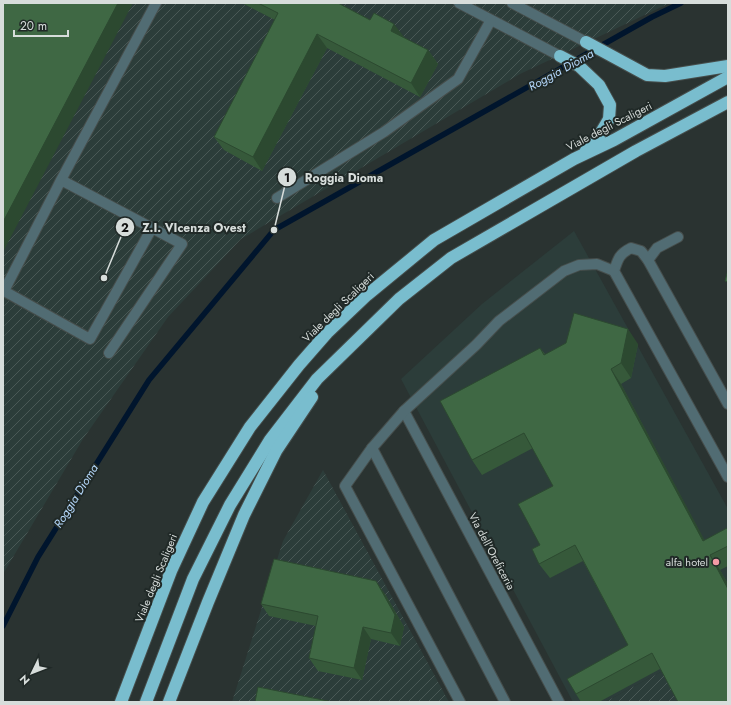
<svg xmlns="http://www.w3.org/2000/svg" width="731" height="705" viewBox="0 0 731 705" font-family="Jost,sans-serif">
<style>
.built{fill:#2c3d3a}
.industrial{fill:url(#industrial-furrows)}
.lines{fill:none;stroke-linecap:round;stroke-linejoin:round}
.stream{stroke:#00152d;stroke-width:5.5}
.minor-casing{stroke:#464e4c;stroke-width:12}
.highway-casing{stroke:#464e4c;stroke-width:14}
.minor{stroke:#516c73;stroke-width:10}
.highway{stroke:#79bdce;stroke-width:12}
.wall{fill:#36593a}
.shaded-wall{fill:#2c4930}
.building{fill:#3f6844;stroke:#2c4930}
.poi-dot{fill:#f49aa5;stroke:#202927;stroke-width:1.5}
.labels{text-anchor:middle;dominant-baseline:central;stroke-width:4;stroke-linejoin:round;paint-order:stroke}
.street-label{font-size:11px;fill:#d7dddb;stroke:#202927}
.poi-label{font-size:11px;fill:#d7dddb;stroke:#202927;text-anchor:end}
.water-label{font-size:12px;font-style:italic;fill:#b4d7fa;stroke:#202927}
.leader{fill:none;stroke:#d7dddb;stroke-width:1.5}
.callout-dot{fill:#d7dddb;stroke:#202927;stroke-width:1.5}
.mark-label{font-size:12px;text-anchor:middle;font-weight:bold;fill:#111}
.callout-label{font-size:12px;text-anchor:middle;font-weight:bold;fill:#d7dddb;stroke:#202927;stroke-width:4;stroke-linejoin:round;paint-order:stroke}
</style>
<defs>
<pattern id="industrial-furrows" width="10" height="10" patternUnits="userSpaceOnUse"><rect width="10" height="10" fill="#2c3d3a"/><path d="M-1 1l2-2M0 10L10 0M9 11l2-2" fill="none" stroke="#4a5956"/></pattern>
</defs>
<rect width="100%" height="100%" fill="#2a3331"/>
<path class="built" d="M 574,231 L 728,509 L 728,636 L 605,702 L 573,702 L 401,379 L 482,304 Z"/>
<g class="industrial">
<path d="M 3,3 L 670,3 L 520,74 L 241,239 L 168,317 L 83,439 L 3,574 Z"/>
<path d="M 323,470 L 449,702 L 232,702 L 283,541 Z"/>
<path d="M 728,636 L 728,702 L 605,702 Z"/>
</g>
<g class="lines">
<path class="stream" d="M 3,626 L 38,557 L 149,380 L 274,230 L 652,17 L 681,3"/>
<g class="minor-casing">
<g id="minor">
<path d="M 459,3 L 560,56"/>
<path d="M 512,3 L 586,42"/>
<path d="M 61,180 L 152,228 L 90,339 L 4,291 L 57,188 L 61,180 L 156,3"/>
<path d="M 277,198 L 384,132 L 458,79 L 491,20"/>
<path d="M 648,260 L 657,248 L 678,237"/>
<path d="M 109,353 L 182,244 L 152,228"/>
<path d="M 728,404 L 648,260 L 641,251 L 631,248 C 619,254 618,259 614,271 L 728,477"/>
<path d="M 404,411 L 559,702"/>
<path d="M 372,448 L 345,486 L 460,702"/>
<path d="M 505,702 L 372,448 L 404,411 L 476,345 L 499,321 L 564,271 L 579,265 L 597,264 L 614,271"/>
</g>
</g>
<g class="highway-casing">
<g id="highway">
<path d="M 586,42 L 647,75 L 665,76 L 728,66"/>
<path d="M 560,56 L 579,66 L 599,85 L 610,105 L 609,119 L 596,141 L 586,150"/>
<path d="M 121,702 L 171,571 L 203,502 L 250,427 L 299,365 L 327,333 L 367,295 L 434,240 L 574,159 L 614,140 L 728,77"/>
<path d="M 146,702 L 193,579 L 230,505 L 270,440 L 317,379 L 399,299 L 451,258 L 636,151 L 728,102"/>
<path d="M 169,702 L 208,602 L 244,515 L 276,451 L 312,397"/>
</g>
</g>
<use href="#minor" class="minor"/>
<use href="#highway" class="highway"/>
</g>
<g class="wall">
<path d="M 242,3 L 338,3 L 428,50 L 438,64 L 420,97 L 327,48 L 262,171 L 224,150 L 214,137 L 275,20 Z"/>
<path d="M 638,344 L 631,378 L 621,384 L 704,540 L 728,530 L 728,566 L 720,570 L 728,584 L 728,702 L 660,669 L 599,702 L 581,702 L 576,694 L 628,645 L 583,561 L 550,578 L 539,564 L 540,545 L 553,486 L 533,448 L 482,475 L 472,460 L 540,348 L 545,354 Z"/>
<path d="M 385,594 L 404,627 L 400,646 L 371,639 L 362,680 L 318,671 L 309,658 L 316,626 L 269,616 L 261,604 Z"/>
</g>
<g class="shaded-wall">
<path d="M 118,3 L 133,3 L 3,252 L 3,222 Z"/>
<path d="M 394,24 L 404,37 L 400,44 L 391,31 Z"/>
<path d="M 317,34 L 327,48 L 262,171 L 253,157 Z"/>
<path d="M 428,50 L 438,64 L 420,97 L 411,83 Z"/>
<path d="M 628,329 L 638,344 L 631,378 L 621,363 Z"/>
<path d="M 611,369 L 621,384 L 712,554 L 703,541 Z"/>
<path d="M 710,555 L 720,570 L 728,584 L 728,589 Z"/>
<path d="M 376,581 L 385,594 L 404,627 L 400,646 L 391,633 Z"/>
<path d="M 363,627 L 371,639 L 362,680 L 354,668 Z"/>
</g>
<g class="building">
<path d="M 3,3 L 118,3 L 3,222 Z"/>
<path d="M 258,3 L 338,3 L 370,20 L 374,13 L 394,24 L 391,31 L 428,50 L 411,83 L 317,34 L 253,157 L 214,137 L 278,13 Z"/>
<path d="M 728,270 L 728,282 L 725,281 Z"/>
<path d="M 574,313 L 628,329 L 621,363 L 611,369 L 703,541 L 727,528 L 728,531 L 728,546 L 710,555 L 728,589 L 728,702 L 678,702 L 652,653 L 576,694 L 567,679 L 628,645 L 575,545 L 539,564 L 532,549 L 540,545 L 518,504 L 553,486 L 524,433 L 472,460 L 440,401 L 540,348 L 544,355 L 566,343 Z"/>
<path d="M 274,559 L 376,581 L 395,615 L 391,633 L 363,627 L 354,668 L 309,658 L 318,616 L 261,604 Z"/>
<path d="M 258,687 L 333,702 L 255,702 Z"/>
</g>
<circle class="poi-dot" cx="716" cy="562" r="4"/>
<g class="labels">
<g class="street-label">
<text transform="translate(609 126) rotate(-27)">Viale degli Scaligeri</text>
<text transform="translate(338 307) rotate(-44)">Viale degli Scaligeri</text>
<text transform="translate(492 551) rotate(62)">Via dell'Oreficeria</text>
<text transform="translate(156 578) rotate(-68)">Viale degli Scaligeri</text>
</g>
<g class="poi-label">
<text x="708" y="562">alfa hotel</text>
</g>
<g class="water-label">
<text transform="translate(561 70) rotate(-29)">Roggia Dioma</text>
<text transform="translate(76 496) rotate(-58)">Roggia Dioma</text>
</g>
</g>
<path class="leader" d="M274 230L287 177M104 278L125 227"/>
<g class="callout-dot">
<circle cx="274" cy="230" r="4"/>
<circle cx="104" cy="278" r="4"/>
<circle cx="287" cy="177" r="10"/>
<circle cx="125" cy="227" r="10"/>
</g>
<g class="mark-label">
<text x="287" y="182">1</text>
<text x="125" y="232">2</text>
</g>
<g class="callout-label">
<text x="344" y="182">Roggia Dioma</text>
<text x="194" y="232">Z.I. VIcenza Ovest</text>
</g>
<rect width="731" height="705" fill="none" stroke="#d7dddb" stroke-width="8"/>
<g transform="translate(32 673) rotate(227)" stroke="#202927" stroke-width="3" paint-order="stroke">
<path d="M0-3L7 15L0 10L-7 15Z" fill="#d7dddb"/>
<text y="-6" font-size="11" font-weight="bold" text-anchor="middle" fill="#d7dddb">N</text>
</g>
<path d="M14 30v6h54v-6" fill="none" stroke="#d7dddb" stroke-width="2"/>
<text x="20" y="30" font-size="12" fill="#d7dddb" stroke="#202927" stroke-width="3" paint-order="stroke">20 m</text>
</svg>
